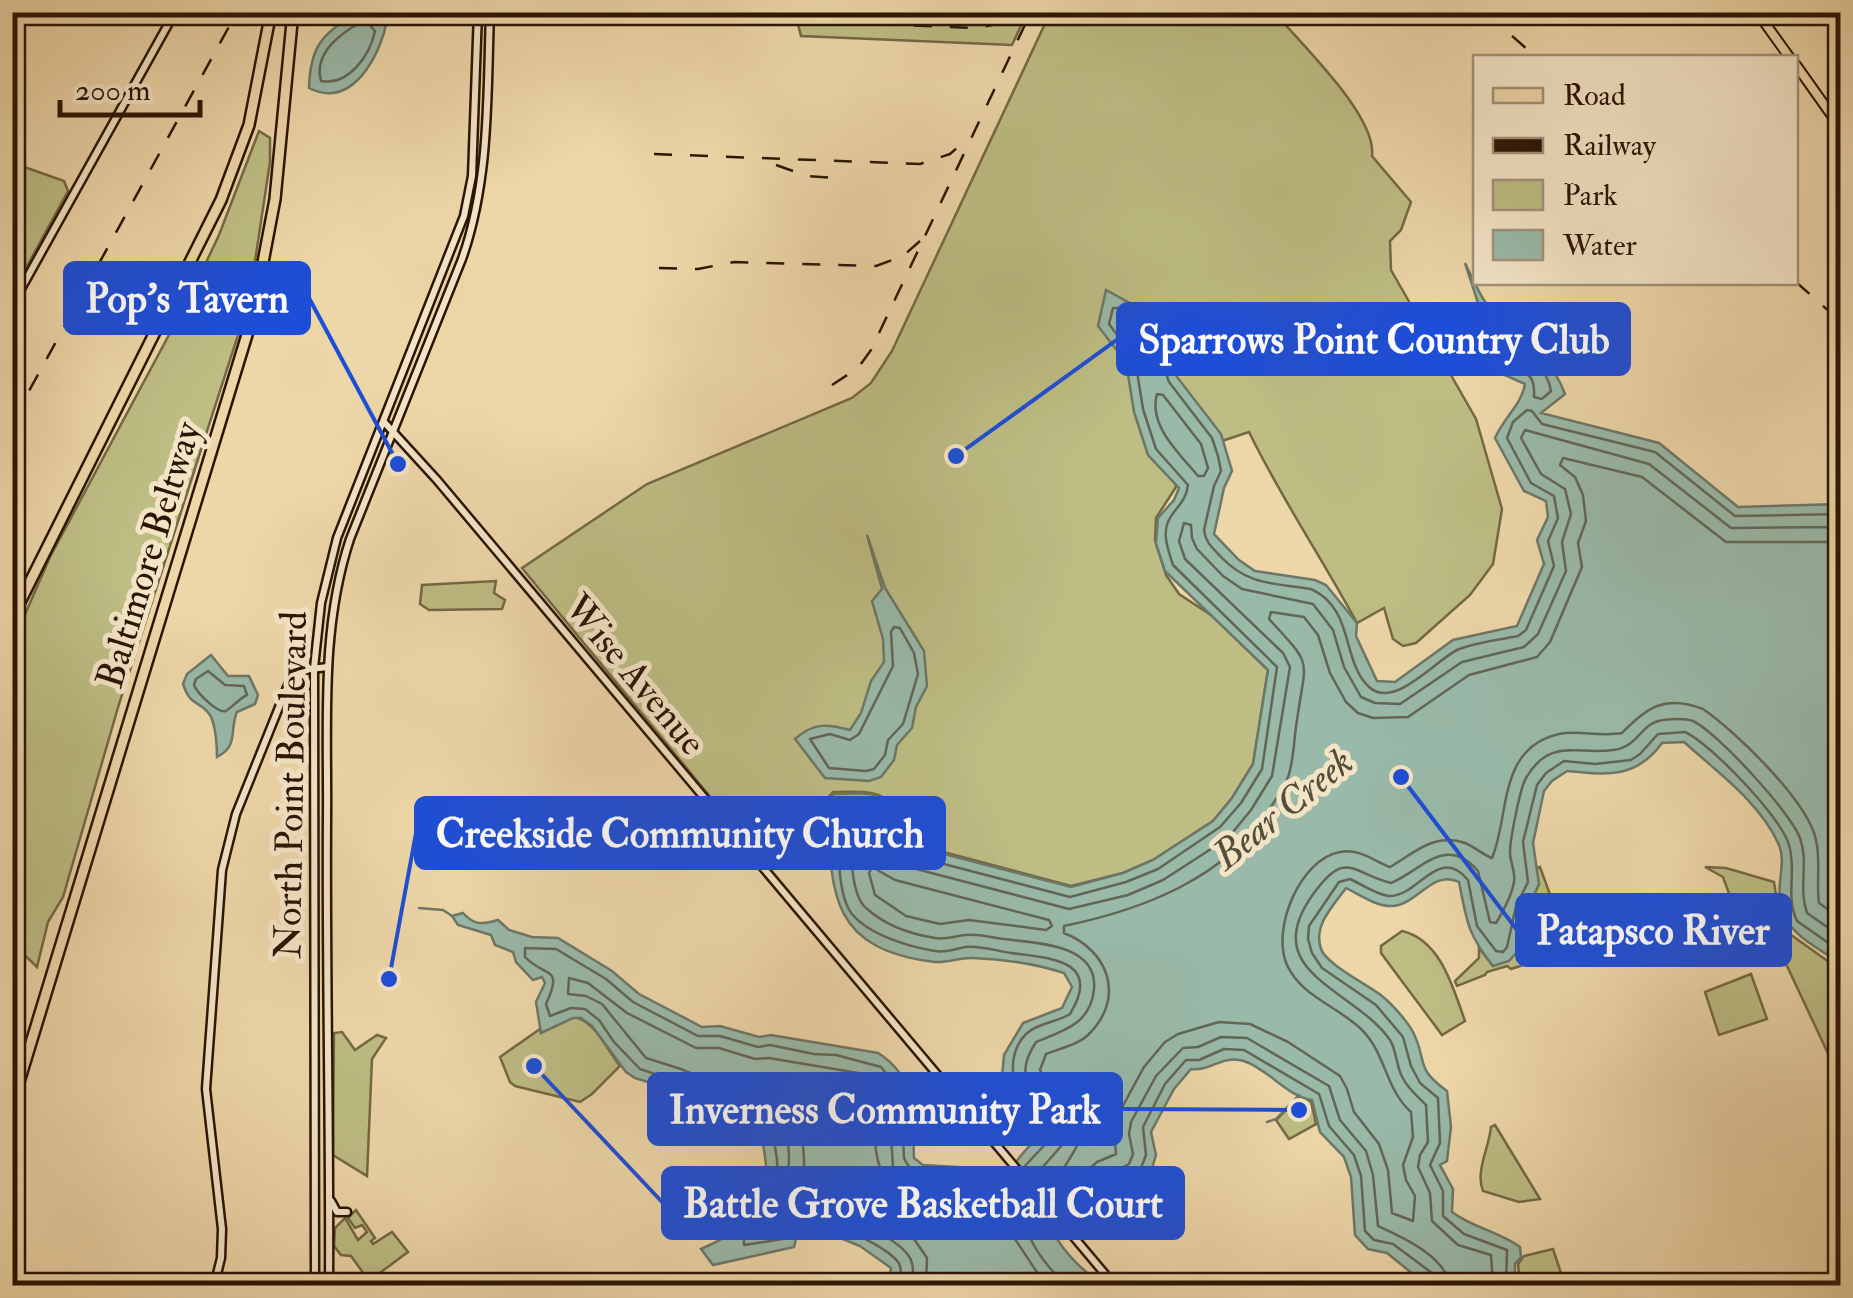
<svg xmlns="http://www.w3.org/2000/svg" width="1853" height="1298" viewBox="0 0 1853 1298" font-family="'IM FELL Double Pica',serif">
<style>
.green{fill:#bdbd84;stroke:#746844;stroke-width:2.5}
.water{fill:#99b9a9;stroke:#6d7767;stroke-width:2.5}
.lines{fill:none;stroke-linecap:round;stroke-linejoin:round}
.shore{stroke:#626656;stroke-width:2.5}
.stream{stroke:#6d7767;stroke-width:2.5}
.secondary-casing{stroke:#2b1404;stroke-width:11}
.primary-casing{stroke:#2b1404;stroke-width:12}
.highway-casing{stroke:#2b1404;stroke-width:14}
.secondary{stroke:#f3e4c6;stroke-width:6}
.primary{stroke:#edd6a8;stroke-width:8}
.highway{stroke:#edd6a8;stroke-width:9}
.rail{stroke:#2b1404;stroke-width:2.5;stroke-dasharray:18 18;stroke-linecap:butt}
.labels{text-anchor:middle;dominant-baseline:central;stroke-width:10;stroke-linejoin:round;paint-order:stroke}
.street-label{font-size:38px;fill:#2b1404;stroke:#f3e4c6}
.water-label{font-size:40px;font-style:italic;fill:#524e3e;stroke:#f3e4c6}
.leader{fill:none;stroke:#1d4ed8;stroke-width:4}
.callout-dot{fill:#1d4ed8;stroke:#f3e4c6;stroke-width:4}
.callout{fill:#1d4ed8;stroke:#1d4ed8;stroke-width:4}
.callout-label{font-size:40px;text-anchor:middle;font-weight:bold;fill:#fff}
</style>
<rect width="100%" height="100%" fill="#edd6a8"/>
<filter id="stains"><feTurbulence type="fractalNoise" baseFrequency=".002" numOctaves="4"/><feColorMatrix values="0 0 0 0 .2 0 0 0 0 .09 0 0 0 0 .02 0 0 0 .5 -.17"/></filter>
<radialGradient id="worn" r=".72"><stop offset=".6" stop-color="#630" stop-opacity="0"/><stop offset="1" stop-color="#630" stop-opacity=".3"/></radialGradient>
<g class="green">
<path d="M 795,13 L 795,12 L 1027,13 L 1012,45 L 801,36 Z"/>
<path d="M 1050,13 L 1275,13 C 1301,44 1377,116 1372,156 L 1411,202 L 1401,230 L 1390,241 L 1391,270 L 1476,419 L 1502,509 L 1493,564 L 1470,595 L 1416,643 L 1403,646 L 1393,639 L 1384,608 L 1357,623 C 1322,558 1281,498 1249,432 L 1225,440 L 1172,472 L 1176,487 L 1156,518 L 1155,540 L 1166,575 L 1179,594 L 1217,619 L 1268,670 L 1253,764 L 1232,798 L 1213,821 L 1153,860 L 1123,873 L 1071,886 L 906,842 C 890,790 885,791 833,792 L 826,800 L 712,799 L 522,568 L 647,484 L 852,398 L 871,383 L 892,351 Z"/>
<path d="M 259,131 L 270,138 L 270,162 L 249,301 L 119,704 L 63,897 L 48,922 L 37,967 L 13,944 L 13,642 L 50,557 L 193,290 L 219,235 Z"/>
<path d="M 13,163 L 64,181 L 68,191 L 13,292 Z"/>
<path d="M 496,581 L 494,593 L 505,600 L 502,609 L 429,610 L 420,604 L 422,585 Z"/>
<path d="M 1540,867 L 1570,950 L 1511,969 L 1507,966 L 1487,972 L 1485,975 L 1457,986 L 1455,981 L 1479,958 L 1479,948 L 1493,966 L 1517,952 L 1526,909 L 1539,884 L 1535,869 Z"/>
<path d="M 1705,867 L 1726,868 L 1774,882 L 1779,915 L 1787,932 L 1840,970 L 1840,1079 L 1787,966 L 1775,953 L 1754,962 L 1723,877 Z"/>
<path d="M 1402,931 C 1441,940 1453,988 1465,1021 L 1442,1035 L 1381,953 L 1381,946 Z"/>
<path d="M 1751,974 L 1767,1019 L 1719,1035 L 1705,992 Z"/>
<path d="M 573,1017 C 594,1019 607,1050 620,1066 L 592,1094 L 580,1102 L 515,1086 L 510,1082 L 500,1057 L 540,1029 L 541,1033 Z"/>
<path d="M 342,1032 L 355,1050 L 377,1035 L 386,1038 L 372,1059 L 367,1176 L 333,1155 L 334,1033 Z"/>
<path d="M 1299,1097 L 1311,1101 L 1316,1124 L 1289,1139 L 1276,1120 Z"/>
<path d="M 1495,1125 L 1540,1199 L 1519,1202 L 1483,1191 C 1475,1172 1489,1148 1491,1127 Z"/>
<path d="M 356,1210 L 375,1238 L 371,1241 L 373,1244 L 392,1232 L 408,1252 L 369,1281 L 351,1256 L 341,1255 L 334,1246 L 335,1228 L 345,1218 L 358,1240 L 367,1232 L 362,1225 L 355,1228 L 348,1218 Z"/>
<path d="M 1553,1249 L 1565,1285 L 1520,1285 L 1518,1264 L 1524,1256 Z"/>
</g>
<g class="water">
<path d="M 355,15 L 372,15 L 387,21 C 380,56 352,110 309,88 C 310,49 321,33 355,15 Z"/>
<path d="M 1465,263 C 1474,281 1483,304 1498,317 C 1525,342 1552,358 1565,394 L 1541,413 L 1659,443 L 1738,507 L 1840,504 L 1840,963 C 1808,941 1775,929 1780,883 C 1781,870 1784,857 1779,845 C 1761,803 1716,771 1684,742 L 1662,743 C 1636,779 1607,775 1567,771 L 1552,781 L 1544,791 L 1533,843 L 1539,884 L 1519,929 L 1517,952 L 1509,961 L 1493,966 C 1467,933 1467,922 1459,882 C 1433,869 1418,904 1393,906 C 1377,907 1360,895 1346,888 C 1332,907 1313,926 1321,949 C 1326,964 1368,985 1382,996 C 1392,1004 1407,1021 1413,1032 C 1428,1062 1414,1067 1447,1091 L 1451,1127 L 1447,1161 L 1440,1165 L 1453,1189 L 1452,1212 C 1473,1228 1498,1231 1520,1247 L 1521,1257 L 1515,1264 L 1515,1285 L 1441,1285 L 1419,1279 L 1387,1253 L 1368,1249 L 1355,1235 L 1351,1177 L 1344,1157 L 1320,1132 L 1312,1100 C 1288,1097 1268,1069 1244,1061 C 1223,1054 1210,1072 1191,1069 L 1174,1089 L 1151,1132 L 1156,1155 L 1149,1178 L 1116,1195 L 1098,1217 C 1081,1218 1069,1216 1056,1206 L 1046,1211 C 1049,1235 1072,1261 1090,1275 L 1090,1285 L 888,1285 L 891,1268 L 860,1246 L 816,1228 L 796,1239 L 794,1247 L 713,1265 L 701,1249 C 766,1221 776,1194 759,1127 L 671,1089 L 635,1078 L 626,1072 L 592,1026 L 581,1018 L 573,1018 L 541,1033 L 536,1002 L 545,983 L 542,977 L 533,980 L 516,962 L 513,952 L 495,945 L 491,935 L 458,925 L 452,916 L 463,913 C 474,925 482,925 498,920 L 509,930 L 532,937 L 558,938 L 612,971 L 639,994 L 702,1027 L 720,1026 L 759,1037 L 771,1035 L 878,1053 C 919,1079 912,1115 914,1158 L 923,1165 L 992,1169 L 1013,1167 C 1021,1152 1036,1141 1047,1127 L 1016,1107 L 1002,1077 L 1004,1055 L 1023,1023 L 1062,1008 L 1072,987 L 1064,973 C 1036,964 1002,959 973,958 C 960,957 948,963 935,962 C 826,949 831,889 828,801 L 834,794 C 887,792 889,792 905,844 L 1071,887 L 1123,873 L 1153,860 L 1213,821 L 1232,798 L 1253,764 L 1268,670 L 1165,571 L 1156,544 L 1158,518 L 1174,500 L 1179,488 L 1148,455 L 1134,412 L 1126,362 L 1098,326 L 1106,290 L 1157,318 L 1177,377 L 1221,434 L 1232,471 L 1224,488 L 1214,534 L 1239,560 L 1255,571 L 1315,580 L 1326,585 L 1357,623 L 1356,636 L 1377,681 L 1395,682 L 1453,640 L 1517,626 L 1544,564 L 1537,540 L 1548,517 L 1546,501 L 1524,491 L 1495,438 C 1505,416 1522,404 1525,384 L 1489,368 L 1488,343 L 1474,333 L 1480,309 Z"/>
<path d="M 867,535 L 885,588 L 924,651 L 927,686 L 916,707 L 912,728 L 897,745 L 894,760 L 881,777 L 869,781 L 825,778 L 795,739 C 814,722 828,724 850,730 L 861,713 L 871,681 L 884,662 L 883,639 L 872,601 L 882,589 Z"/>
<path d="M 211,655 L 228,676 L 249,676 L 258,695 L 255,704 L 237,712 C 229,731 239,746 217,757 C 217,748 216,725 210,715 C 200,700 191,708 183,684 L 187,674 Z"/>
</g>
<g class="lines">
<g class="shore">
<path d="M 365,20 L 375,31 C 370,55 349,86 321,81 C 313,52 342,32 365,20 Z"/>
<path d="M 1504,335 C 1522,348 1548,368 1551,391 L 1542,399 L 1534,397 C 1536,367 1519,374 1499,361 L 1497,338 Z"/>
<path d="M 1157,394 L 1163,395 L 1201,444 L 1208,468 L 1204,476 L 1198,476 C 1180,454 1148,426 1157,394 Z"/>
<path d="M 1840,542 L 1726,542 L 1642,477 L 1563,458 L 1560,465 L 1575,477 L 1583,495 L 1586,521 L 1578,543 L 1582,567 L 1550,642 L 1537,657 L 1469,675 L 1408,717 L 1373,718 L 1358,713 L 1346,702 L 1330,673 L 1318,635 L 1304,617 L 1271,612 L 1269,619 C 1314,668 1306,656 1297,720 C 1294,738 1294,757 1289,774 C 1286,786 1277,797 1271,807 C 1226,879 1141,910 1064,926 L 1064,933 C 1108,950 1126,997 1089,1034 C 1078,1045 1061,1048 1046,1054 L 1040,1070 C 1046,1082 1054,1085 1064,1093 C 1096,1118 1082,1139 1065,1166 L 1081,1176 L 1097,1162 L 1116,1154 L 1114,1130 L 1119,1113 L 1144,1067 L 1165,1042 L 1178,1034 L 1219,1022 L 1250,1024 L 1288,1042 L 1340,1076 L 1347,1089 L 1354,1112 L 1379,1144 L 1388,1170 L 1392,1213 L 1413,1221 L 1415,1196 L 1406,1180 L 1403,1165 L 1413,1137 L 1411,1112 C 1385,1089 1386,1053 1361,1029 C 1337,1006 1301,996 1287,965 C 1271,929 1300,859 1340,852 C 1359,848 1374,861 1390,867 C 1414,853 1435,832 1465,843 C 1475,847 1483,855 1492,858 C 1510,816 1497,748 1559,734 C 1579,730 1600,737 1622,733 C 1646,708 1665,694 1703,709 C 1735,731 1808,801 1816,840 C 1821,862 1816,882 1819,903 L 1840,918"/>
<path d="M 894,627 L 900,628 L 914,653 L 918,674 L 903,724 L 888,740 L 885,755 L 874,769 L 866,771 L 829,768 L 810,739 L 830,734 L 850,740 L 859,734 L 893,666 L 891,632 Z"/>
<path d="M 208,671 L 225,685 L 244,686 L 247,695 C 240,698 230,709 226,711 C 218,714 197,693 194,685 L 196,679 Z"/>
<path d="M 872,867 L 895,880 L 1049,920 L 1052,926 L 1046,930 L 969,920 L 940,924 L 906,916 L 875,895 L 869,873 Z"/>
<path d="M 1023,1168 L 1053,1136 L 1056,1127 C 1050,1112 1036,1111 1026,1101 C 1008,1084 1009,1051 1026,1034 C 1037,1023 1058,1022 1070,1014 C 1103,960 1050,958 1011,953 C 997,951 979,945 965,947 C 955,949 946,953 935,951 C 910,947 869,935 852,914 C 835,892 839,835 838,808 L 843,804 C 907,802 872,826 902,853 L 1070,897 L 1126,882 L 1158,869 L 1220,827 L 1241,803 L 1262,769 L 1277,667 L 1173,565 C 1169,552 1162,535 1168,522 C 1174,508 1186,503 1188,485 L 1156,449 L 1143,409 L 1135,359 L 1109,324 L 1113,308 L 1118,308 L 1149,325 L 1169,382 L 1212,438 L 1218,456 L 1221,471 L 1214,486 L 1204,530 C 1205,542 1213,548 1221,557 C 1249,586 1274,583 1311,589 C 1355,609 1341,661 1369,687 C 1394,710 1436,660 1457,650 C 1475,642 1499,640 1518,636 L 1526,630 L 1554,566 L 1548,541 L 1558,518 L 1554,496 L 1531,483 L 1507,438 L 1513,422 L 1527,410 L 1532,411 L 1542,424 L 1655,452 L 1735,516 L 1840,514"/>
<path d="M 1032,1179 L 1064,1143 L 1069,1126 C 1059,1088 1002,1095 1036,1042 C 1063,1031 1091,1024 1094,989 C 1098,943 1034,943 1004,939 C 992,938 978,933 965,935 C 955,936 946,940 935,938 C 909,934 886,926 866,908 C 849,894 851,841 851,819 L 866,815 L 873,820 L 884,852 L 897,864 L 1069,909 L 1128,895 L 1163,880 L 1228,838 L 1251,810 L 1272,776 L 1290,667 L 1283,653 L 1185,559 L 1179,541 L 1184,523 L 1191,525 L 1192,538 L 1197,549 L 1223,576 L 1242,589 L 1313,604 L 1333,630 L 1344,667 L 1361,697 L 1375,703 L 1400,704 L 1462,662 L 1524,647 L 1538,634 L 1566,571 L 1562,542 L 1571,514 L 1565,489 L 1541,474 L 1521,438 L 1525,430 L 1649,464 L 1731,528 L 1840,527"/>
<path d="M 1039,1187 L 1058,1183 L 1085,1195 L 1103,1177 L 1129,1164 L 1133,1154 L 1129,1134 L 1131,1122 L 1156,1076 L 1183,1048 L 1198,1047 L 1221,1037 L 1247,1038 L 1329,1086 L 1340,1120 L 1366,1151 L 1373,1175 L 1378,1226 C 1400,1236 1448,1257 1449,1286"/>
<path d="M 1031,1195 C 1010,1224 1045,1265 1067,1286"/>
<path d="M 1048,1197 C 1064,1194 1074,1209 1091,1207 L 1110,1187 L 1139,1173 L 1146,1155 L 1143,1127 L 1165,1084 L 1186,1060 L 1199,1060 L 1224,1049 L 1244,1050 L 1319,1094 L 1329,1126 L 1354,1155 L 1361,1176 L 1365,1231 L 1374,1240 L 1393,1244 L 1432,1273 L 1437,1286"/>
<path d="M 898,1286 C 900,1278 903,1268 898,1262 C 886,1246 839,1226 819,1219 L 791,1230 L 783,1239 L 744,1245 L 744,1239 C 782,1206 785,1167 767,1121 L 676,1081 L 640,1069 L 614,1042 L 599,1020 L 585,1009 L 571,1008 L 550,1016 L 546,1004 C 564,965 545,978 525,957 L 525,948 L 556,949 L 606,979 L 633,1002 L 698,1036 L 720,1036 L 758,1047 L 770,1045 L 814,1054 L 836,1055 L 881,1067 L 901,1092 L 904,1158 C 907,1165 912,1172 920,1174 C 939,1181 995,1179 1015,1176"/>
<path d="M 911,1286 C 913,1275 915,1264 908,1255 C 897,1239 838,1208 818,1206 C 808,1205 798,1212 789,1217 L 783,1215 C 787,1182 798,1140 774,1110 L 681,1069 L 646,1058 L 602,1004 L 586,996 L 568,994 L 569,978 L 588,983 L 627,1013 L 696,1048 L 719,1048 L 755,1059 L 769,1058 L 870,1075 L 888,1096 L 893,1166 L 908,1182 L 921,1187 L 991,1191 L 1024,1186"/>
<path d="M 926,1286 L 927,1258 L 914,1239 L 875,1212 L 830,1193 L 805,1190 C 803,1161 808,1116 781,1096 C 772,1090 760,1087 751,1083 L 750,1075 L 769,1073 L 863,1089 C 877,1104 874,1120 875,1140 C 879,1221 947,1203 1006,1206 L 1015,1239 L 1046,1286"/>
<path d="M 1493,1286 L 1491,1255 L 1458,1245 L 1432,1221 L 1430,1193 L 1418,1167 L 1420,1155 L 1428,1142 L 1426,1105 C 1415,1094 1404,1085 1399,1069 C 1396,1059 1395,1048 1390,1040 C 1354,988 1255,973 1314,893 C 1346,849 1352,873 1391,883 C 1422,870 1446,834 1478,871 L 1490,922 L 1496,923 C 1502,913 1512,894 1514,882 C 1516,873 1510,862 1510,852 C 1510,840 1520,788 1526,778 C 1550,737 1577,755 1613,750 C 1639,747 1640,723 1663,720 C 1672,719 1685,718 1693,721 C 1717,732 1791,813 1800,838 C 1809,863 1798,888 1807,913 L 1840,936"/>
<path d="M 1506,1286 L 1507,1250 L 1464,1234 L 1443,1216 L 1443,1191 L 1430,1165 L 1440,1143 L 1438,1098 L 1420,1083 L 1411,1066 L 1403,1037 L 1376,1005 L 1322,968 L 1312,953 L 1308,939 L 1309,926 L 1339,882 L 1350,879 C 1361,884 1375,894 1388,896 C 1418,898 1438,844 1468,880 L 1477,926 L 1496,951 L 1503,952 L 1507,947 L 1516,906 L 1528,882 L 1523,842 L 1537,785 L 1546,773 L 1564,761 L 1595,764 L 1631,760 L 1640,754 L 1658,734 L 1685,732 C 1710,743 1782,818 1789,845 C 1797,871 1785,896 1797,921 L 1840,951"/>
</g>
<g class="stream">
<path d="M 419,908 L 443,910 L 452,916"/>
<path d="M 1267,1122 L 1276,1119 L 1299,1095"/>
</g>
<g class="secondary-casing">
<g id="secondary">
<path d="M 12,305 L 175,12"/>
<path d="M 384,422 L 437,480 L 1115,1286"/>
<path d="M 331,1201 L 337,1212 L 347,1212"/>
<path d="M 214,1286 L 221,1258 L 222,1229 L 206,1089 L 222,870 L 236,814 L 290,680 L 302,670 L 328,667"/>
<path d="M 315,1286 L 314,668 L 321,603 L 337,538 L 464,216 L 472,176 L 478,12"/>
<path d="M 329,1286 C 330,1130 326,975 327,819 C 328,725 320,630 350,539 L 462,259 C 490,180 487,95 490,12"/>
</g>
</g>
<g class="primary-casing">
<g id="primary">
<path d="M 1757,12 L 1790,58"/>
<path d="M 1796,65 L 1840,127"/>
</g>
</g>
<g class="highway-casing">
<g id="highway">
<path d="M 12,618 L 221,200 L 249,125 L 271,12"/>
<path d="M 12,1105 L 253,315 L 275,199 L 293,12"/>
</g>
</g>
<use href="#secondary" class="secondary"/>
<use href="#primary" class="primary"/>
<use href="#highway" class="highway"/>
<g class="rail">
<path d="M 1485,12 L 1537,58"/>
<path d="M 662,15 L 975,28 L 1004,23 L 1022,12"/>
<path d="M 654,154 L 920,164 L 950,154 L 968,138"/>
<path d="M 776,165 L 807,176 L 833,178"/>
<path d="M 659,268 L 698,269 L 734,262 L 876,266 L 903,256 L 920,241"/>
<path d="M 1796,282 L 1840,321"/>
<path d="M 832,385 L 858,368 L 871,350 L 1031,12"/>
<path d="M 12,422 L 237,12"/>
</g>
</g>
<g class="labels">
<g class="street-label">
<text transform="translate(149 555) rotate(-73)">Baltimore Beltway</text>
<text transform="translate(635 675) rotate(50)">Wise Avenue</text>
<text transform="translate(291 785) rotate(-89)">North Point Boulevard</text>
</g>
<g class="water-label">
<text transform="translate(1283 809) rotate(-39)">Bear Creek</text>
</g>
</g>
<path class="leader" d="M398 464L309 298M956 456L1118 339M389 979L416 833M1401 777L1517 930M1299 1110L1121 1109M534 1066L663 1203"/>
<g class="callout-dot">
<circle cx="398" cy="464" r="10"/>
<circle cx="956" cy="456" r="10"/>
<circle cx="389" cy="979" r="10"/>
<circle cx="1401" cy="777" r="10"/>
<circle cx="1299" cy="1110" r="10"/>
<circle cx="534" cy="1066" r="10"/>
</g>
<g class="callout">
<rect x="65" y="263" width="244" height="70" rx="10"/>
<rect x="1118" y="304" width="511" height="70" rx="10"/>
<rect x="416" y="798" width="528" height="70" rx="10"/>
<rect x="1517" y="895" width="273" height="70" rx="10"/>
<rect x="649" y="1074" width="472" height="70" rx="10"/>
<rect x="663" y="1168" width="520" height="70" rx="10"/>
</g>
<g class="callout-label">
<text x="187" y="312">Pop's Tavern</text>
<text x="1374" y="353">Sparrows Point Country Club</text>
<text x="680" y="847">Creekside Community Church</text>
<text x="1653" y="944">Patapsco River</text>
<text x="885" y="1123">Inverness Community Park</text>
<text x="923" y="1217">Battle Grove Basketball Court</text>
</g>
<rect width="1853" height="1298" fill="none" stroke="#edd6a8" stroke-width="50"/>
<rect x="15" y="15" width="1823" height="1268" fill="none" stroke="#2b1404" stroke-width="5"/>
<rect x="25" y="25" width="1803" height="1248" fill="none" stroke="#2b1404" stroke-width="2.5"/>
<rect x="1473" y="55" width="325" height="230" fill="#f3e4c6" stroke="#a39178" stroke-width="2.5"/>
<rect x="1493" y="88" width="50" height="15" fill="#edd6a8" stroke="#a39178" stroke-width="2.5"/>
<text x="1563" y="105" font-size="30" fill="#2b1404">Road</text>
<rect x="1493" y="138" width="50" height="15" fill="#2b1404" stroke="#a39178" stroke-width="2.5"/>
<text x="1563" y="155" font-size="30" fill="#2b1404">Railway</text>
<rect x="1493" y="180" width="50" height="30" fill="#bdbd84" stroke="#a39178" stroke-width="2.5"/>
<text x="1563" y="205" font-size="30" fill="#2b1404">Park</text>
<rect x="1493" y="230" width="50" height="30" fill="#99b9a9" stroke="#a39178" stroke-width="2.5"/>
<text x="1563" y="255" font-size="30" fill="#2b1404">Water</text>
<path d="M60 100v15h140v-15" fill="none" stroke="#2b1404" stroke-width="5"/>
<text x="75" y="100" font-size="30" fill="#2b1404" stroke="#f3e4c6" stroke-width="8" paint-order="stroke">200 m</text>
<rect width="100%" height="100%" filter="url(#stains)"/>
<rect width="100%" height="100%" fill="url(#worn)"/>
</svg>
